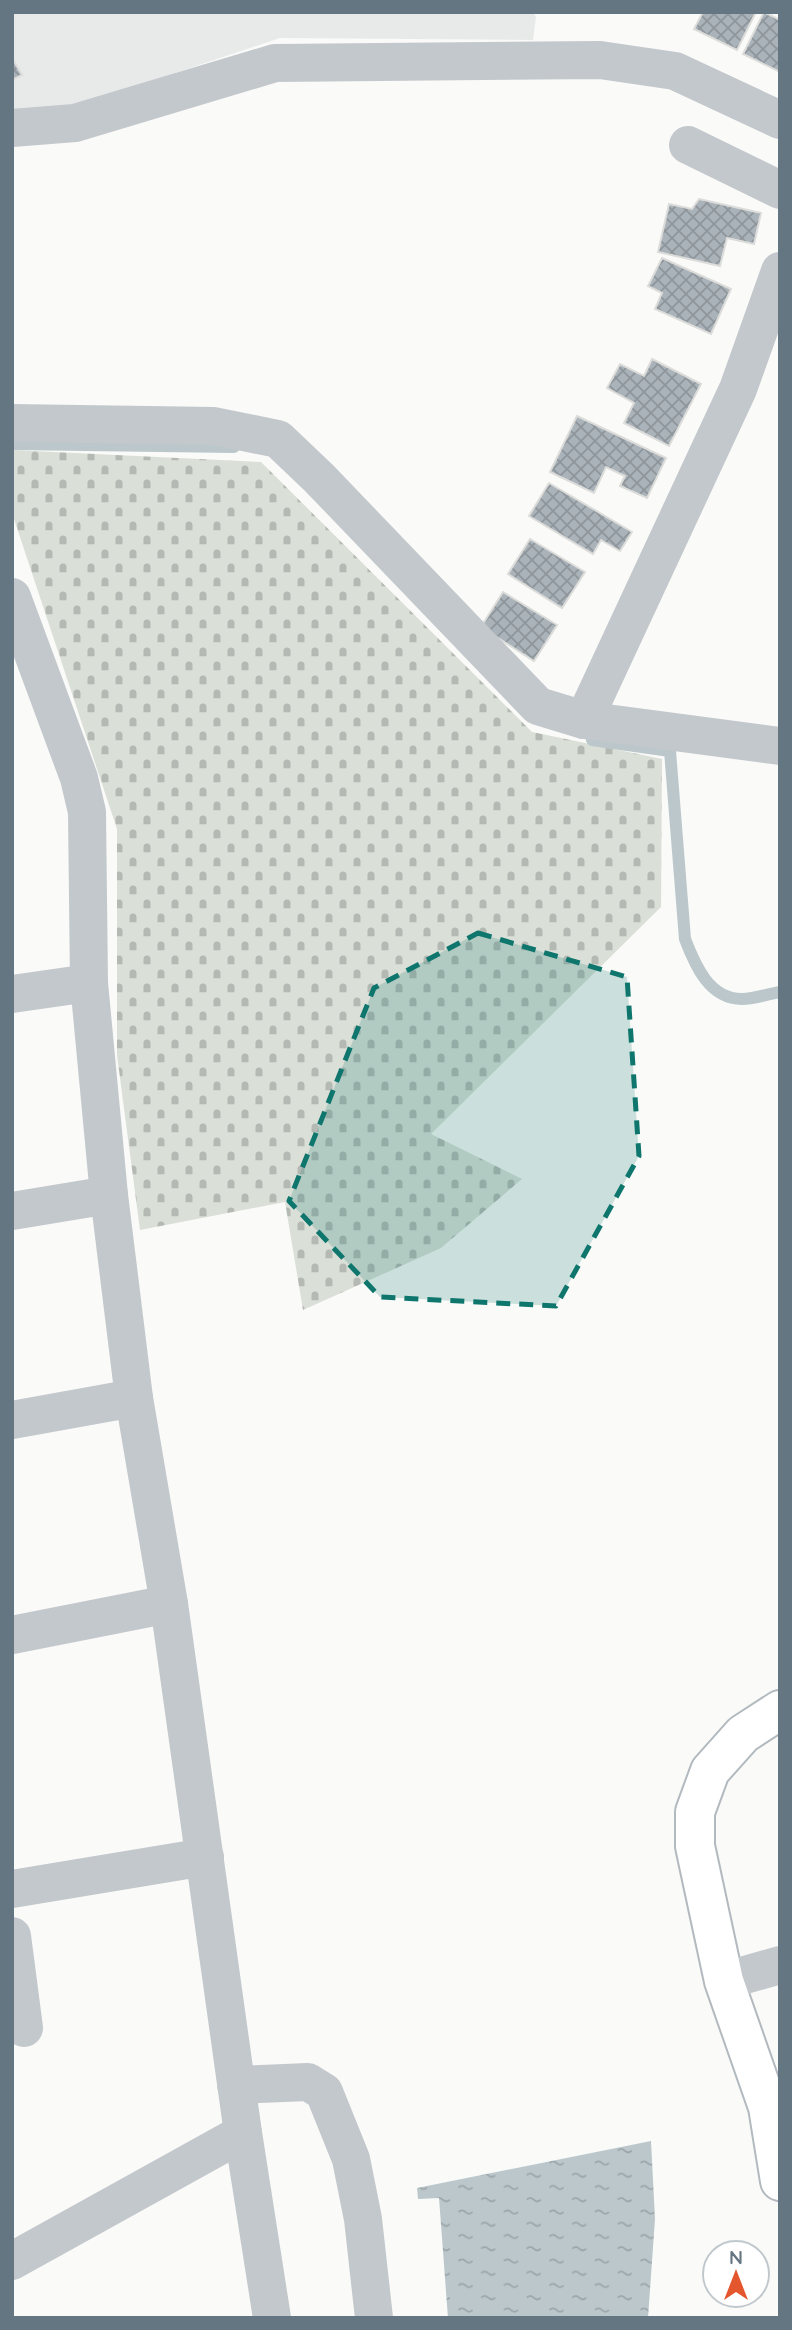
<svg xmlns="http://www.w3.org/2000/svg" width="792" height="2330" viewBox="0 0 792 2330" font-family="Quicksand,sans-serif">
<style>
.built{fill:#e8e9e9}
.cemetery{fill:url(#cemetery-stones)}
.water{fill:url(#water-ripples)}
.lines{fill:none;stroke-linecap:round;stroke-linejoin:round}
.stream{stroke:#bbc7cb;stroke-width:12}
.building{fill:url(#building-cross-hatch);stroke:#dcdcda;stroke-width:2}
.secondary-casing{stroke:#b3babf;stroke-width:42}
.street{stroke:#c3c8cc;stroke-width:38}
.secondary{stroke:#fff;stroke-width:38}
.marked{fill:#0f766e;fill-opacity:0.2;stroke:#0f766e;stroke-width:5;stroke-dasharray:14 9;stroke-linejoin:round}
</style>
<defs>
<pattern id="cemetery-stones" width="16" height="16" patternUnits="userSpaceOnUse" patternTransform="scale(1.75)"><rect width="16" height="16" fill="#dadfd7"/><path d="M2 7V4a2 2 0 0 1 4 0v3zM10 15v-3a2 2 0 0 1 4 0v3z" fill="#b4b9b4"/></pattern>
<pattern id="water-ripples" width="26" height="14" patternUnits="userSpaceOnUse" patternTransform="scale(1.75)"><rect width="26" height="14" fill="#bbc7cb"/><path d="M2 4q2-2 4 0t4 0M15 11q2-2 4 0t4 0" fill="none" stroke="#9ca6aa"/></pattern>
<pattern id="building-cross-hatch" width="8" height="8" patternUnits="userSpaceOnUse" patternTransform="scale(1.75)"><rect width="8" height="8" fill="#aab3b9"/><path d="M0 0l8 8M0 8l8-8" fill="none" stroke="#8e969c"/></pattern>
</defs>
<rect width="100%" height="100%" fill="#fafaf8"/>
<path class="built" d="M 12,12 L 533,12 L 536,17 L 533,40 L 280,38 L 73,107 L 12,112 Z"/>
<path class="cemetery" d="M 12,450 L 261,462 L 532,732 L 662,759 L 661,907 L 431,1134 L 522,1179 L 441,1248 L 303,1310 L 285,1202 L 140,1230 L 117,1055 L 117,829 L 12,513 Z"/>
<path class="water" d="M 651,2141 L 655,2219 L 648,2318 L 448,2318 L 439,2198 L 418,2199 L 417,2188 Z"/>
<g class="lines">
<g class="stream">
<path d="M 12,444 L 234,447"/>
<path d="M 592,740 L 670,751 L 685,939 C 695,965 709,999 742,999 C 754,999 768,994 780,992"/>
</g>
</g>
<g class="building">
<path d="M 703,12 L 756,12 L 737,50 L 694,29 Z"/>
<path d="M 764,12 L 780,20 L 780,72 L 743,54 Z"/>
<path d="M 12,58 L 22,75 L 12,80 Z"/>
<path d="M 699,199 L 761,213 L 754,244 L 727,238 L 720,266 L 658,252 L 669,204 L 692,209 Z"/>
<path d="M 662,258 L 731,289 L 711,334 L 655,309 L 662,293 L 648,286 Z"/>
<path d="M 652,359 L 701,384 L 669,446 L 624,423 L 634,403 L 607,388 L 620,364 L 644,376 Z"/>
<path d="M 577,416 L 666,458 L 647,498 L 620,486 L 625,476 L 606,467 L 594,493 L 550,472 Z"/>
<path d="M 549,483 L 632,532 L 620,551 L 601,540 L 593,554 L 529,516 Z"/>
<path d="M 530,539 L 585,572 L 562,608 L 508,574 Z"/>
<path d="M 503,592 L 557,625 L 534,661 L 481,627 Z"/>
</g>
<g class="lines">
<g class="secondary-casing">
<path id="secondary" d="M 780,1710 L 743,1734 L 710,1771 L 695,1812 L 695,1846 L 724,1981 L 768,2107 L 780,2181"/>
</g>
<g class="street">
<path d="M 12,128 L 75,123 L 275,63 L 600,60 L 675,71 L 780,120"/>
<path d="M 688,145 L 780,190"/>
<path d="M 12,423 L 214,426 L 278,439 L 319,478 L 538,706 L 584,720 L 780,746"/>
<path d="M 12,597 L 79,778 L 87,812 L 89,983 L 109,1195 L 134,1398 L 169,1604 L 243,2133 L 272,2318"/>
<path d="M 584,720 L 738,389 L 780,271"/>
<path d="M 12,994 L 89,983"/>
<path d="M 12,1211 L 109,1195"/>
<path d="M 12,1420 L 134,1398"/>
<path d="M 12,1635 L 169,1604"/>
<path d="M 12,1889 L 205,1857"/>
<path d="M 12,1936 L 24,2028"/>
<path d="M 724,1981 L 780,1965"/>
<path d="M 236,2085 L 308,2082 L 324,2092 L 351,2159 L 363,2219 L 374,2318"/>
<path d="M 12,2261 L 243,2133"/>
</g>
<use href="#secondary" class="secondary"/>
</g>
<path class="marked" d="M 478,933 L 627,977 L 639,1156 L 556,1306 L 380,1297 L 289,1201 L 374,988 Z"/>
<rect width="792" height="2330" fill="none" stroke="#657683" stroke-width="28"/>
<g transform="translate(736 2274)"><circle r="33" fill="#ffffff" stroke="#c1c8cd" stroke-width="2"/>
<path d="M0-5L12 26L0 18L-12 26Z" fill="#e4572e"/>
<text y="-10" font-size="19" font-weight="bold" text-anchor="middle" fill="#657683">N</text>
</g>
</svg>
